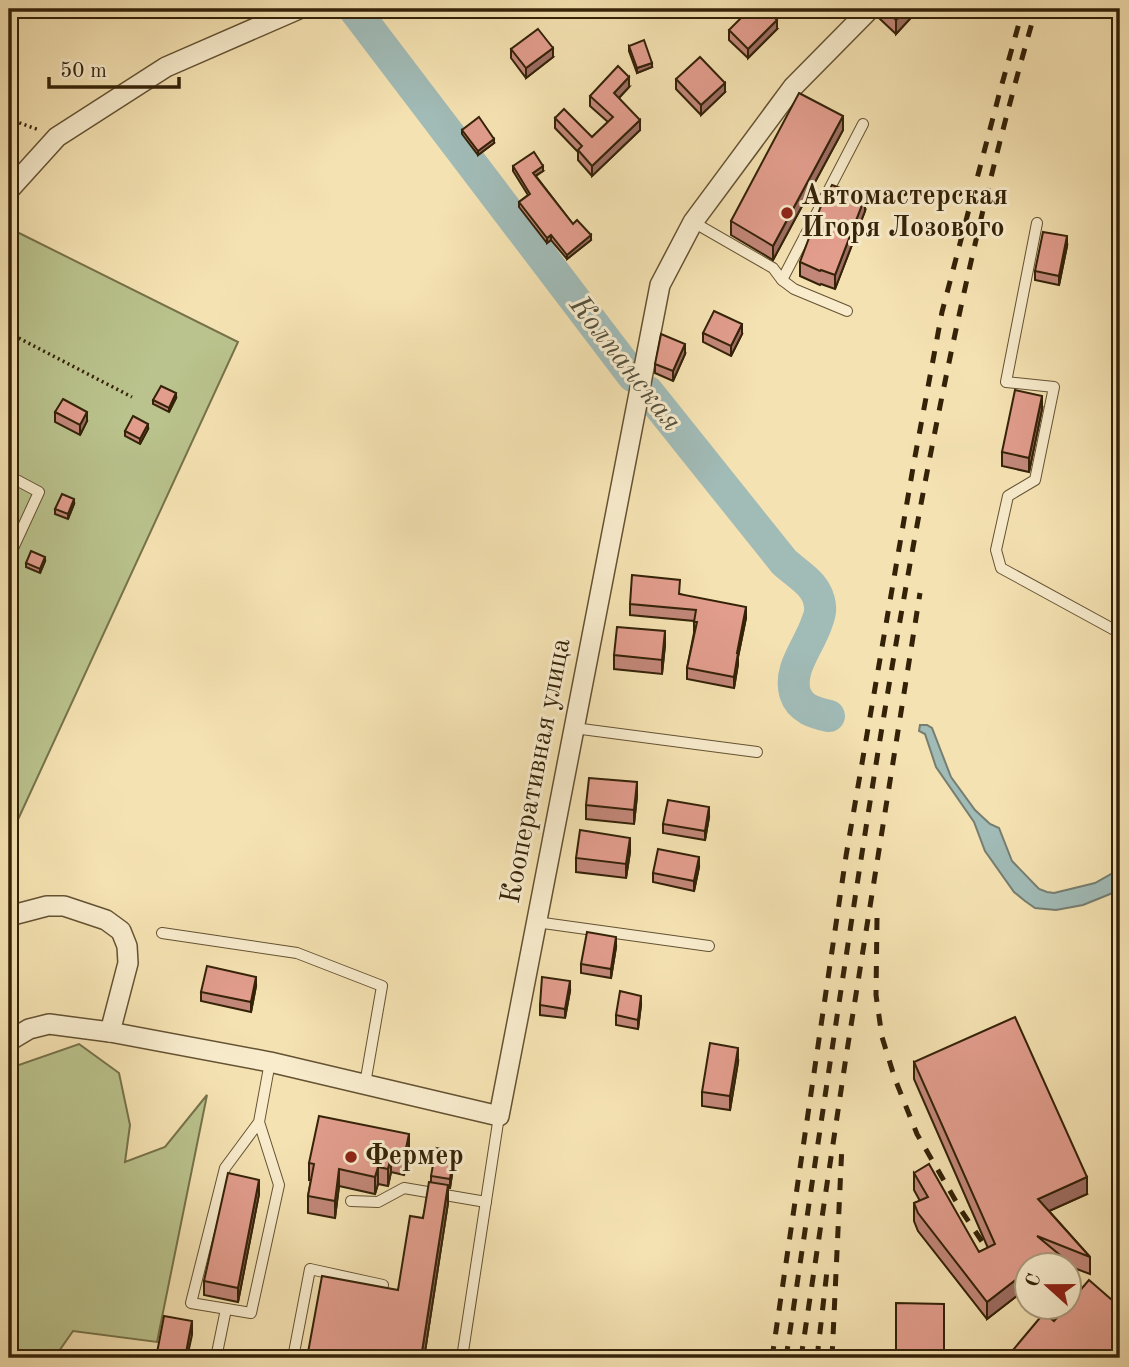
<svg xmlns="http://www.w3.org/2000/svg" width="1129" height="1367" viewBox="0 0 1129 1367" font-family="'Old Standard TT',serif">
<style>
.green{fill:#bac38d;stroke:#77724a;stroke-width:2}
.water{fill:#a1bbb7;stroke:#757e71;stroke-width:2}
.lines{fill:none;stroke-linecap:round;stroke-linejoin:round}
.river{stroke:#a1bbb7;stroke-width:32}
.service-casing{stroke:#645232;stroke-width:12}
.minor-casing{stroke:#645232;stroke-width:22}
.path{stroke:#342208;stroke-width:3.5;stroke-dasharray:2 3.5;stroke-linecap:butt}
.service{stroke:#f8eccd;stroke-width:10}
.minor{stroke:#f8eccd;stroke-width:19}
.rail{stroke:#342208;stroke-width:5;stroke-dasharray:12 12;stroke-linecap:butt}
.wall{fill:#c28779;stroke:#342208;stroke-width:2}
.shaded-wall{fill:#9e6e63;stroke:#342208;stroke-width:2}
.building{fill:#e29d8d;stroke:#342208;stroke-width:2}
.poi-dot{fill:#8f2418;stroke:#f8eccd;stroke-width:2.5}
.labels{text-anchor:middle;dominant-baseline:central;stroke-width:6;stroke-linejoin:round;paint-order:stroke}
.poi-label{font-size:28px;font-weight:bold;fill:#342208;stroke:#f8eccd;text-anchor:start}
.street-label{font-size:28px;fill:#342208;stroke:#f8eccd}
.water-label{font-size:30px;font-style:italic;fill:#55503d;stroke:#f8eccd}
</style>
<rect width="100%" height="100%" fill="#f5e2b2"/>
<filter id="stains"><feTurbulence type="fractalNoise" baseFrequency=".00286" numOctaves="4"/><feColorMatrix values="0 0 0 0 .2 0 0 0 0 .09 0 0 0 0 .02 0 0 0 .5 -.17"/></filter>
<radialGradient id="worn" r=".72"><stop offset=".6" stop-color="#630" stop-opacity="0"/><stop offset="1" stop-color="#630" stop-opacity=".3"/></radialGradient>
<g class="green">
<path d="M 9,228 L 238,342 L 9,839 Z"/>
<path d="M 79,1044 L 119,1073 L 130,1125 L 125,1162 L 165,1147 L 207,1095 L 157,1342 L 73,1331 L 57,1354 L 56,1358 L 9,1358 L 9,1078 L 13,1067 Z"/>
</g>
<path class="water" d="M 920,725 L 927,725 L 932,728 L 951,777 L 975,810 L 990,824 L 999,828 L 1012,861 L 1039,889 L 1047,892 L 1054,893 L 1095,883 L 1120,869 L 1120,890 L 1083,905 L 1056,910 L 1035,908 L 1025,901 L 1014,892 L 985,851 L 974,822 L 936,767 L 925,734 L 919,731 Z"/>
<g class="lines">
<g class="river">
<path d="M 354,9 L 633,376"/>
<path d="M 648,392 L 784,562 C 798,575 818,584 820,606 C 821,612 819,617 817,622 C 810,645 788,668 795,693 C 800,709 815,713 829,716"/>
</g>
<g class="service-casing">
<g id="service">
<path d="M 693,222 L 773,268 L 782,280 L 863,124"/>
<path d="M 1037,223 L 1006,382 L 1054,387 L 1035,480 L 1008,496 L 996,550 L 1001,568 L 1120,633"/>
<path d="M 782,280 L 794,289 L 847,311"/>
<path d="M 9,476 L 39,492 L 9,557"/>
<path d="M 574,728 L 757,752"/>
<path d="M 536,922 L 709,946"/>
<path d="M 162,933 L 297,953 L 382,986 L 365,1084"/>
<path d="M 259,1122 L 279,1185 L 251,1313 L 191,1303 L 225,1168 L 259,1122 L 270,1062"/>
<path d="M 351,1201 L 378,1202 L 404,1188 L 486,1202"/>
<path d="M 216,1358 L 226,1309"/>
<path d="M 293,1358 L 310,1269 L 383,1285"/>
<path d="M 462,1358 L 499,1116"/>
</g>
</g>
<g class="minor-casing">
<g id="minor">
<path d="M 9,190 L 57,137 L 166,67 L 299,9"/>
<path d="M 9,916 L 47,906 L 64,906 L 106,920 L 121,931 L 127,946 L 128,963 L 110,1032"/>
<path d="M 9,1041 L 29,1029 L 49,1024 L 110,1032 L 270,1062 L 499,1116 L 660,285 L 693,222 L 793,87 L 870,9"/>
</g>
</g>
<g class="path">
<path d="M 9,119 L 39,130"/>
<path d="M 9,333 L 132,397"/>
</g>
<use href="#service" class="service"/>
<use href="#minor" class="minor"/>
<g class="rail">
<path d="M 877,918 L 876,995 L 882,1037 L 895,1079 L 917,1134 L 961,1210 L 989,1252 L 1028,1294"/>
<path d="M 1040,1308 L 1059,1328"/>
<path d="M 772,1358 L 846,856 L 914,462 L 942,312 L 1000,91 L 1023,9"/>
<path d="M 786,1358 C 816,1158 845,958 877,758 C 918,505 965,254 1036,9"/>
<path d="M 801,1358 L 846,1057 L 920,593"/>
<path d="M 817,1358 L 827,1271"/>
<path d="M 832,1358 L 842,1145"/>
</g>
</g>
<g class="wall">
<path d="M 460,9 L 473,9 L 465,15 Z"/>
<path d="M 879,9 L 919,9 L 896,34 L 879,18 Z"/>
<path d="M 777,29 L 748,58 L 729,40 L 729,30 Z"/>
<path d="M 629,46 L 652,67 L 637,73 L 629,51 Z"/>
<path d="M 511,49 L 553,57 L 526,78 L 511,58 Z"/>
<path d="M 676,79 L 725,92 L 701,115 L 676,89 Z"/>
<path d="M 629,87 L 619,98 L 640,130 L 592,176 L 578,160 L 578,152 L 555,128 L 555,118 L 592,137 L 608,122 L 590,106 L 590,96 Z"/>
<path d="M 462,130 L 494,143 L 478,155 L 462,134 Z"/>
<path d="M 843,130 L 773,260 L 731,235 L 731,221 Z"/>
<path d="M 513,166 L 543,171 L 536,176 L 573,224 L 591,240 L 567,259 L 551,240 L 547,243 L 519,207 L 519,202 L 528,195 L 513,171 Z"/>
<path d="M 865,211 L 835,289 L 821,284 L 820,285 L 800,276 L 800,262 Z"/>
<path d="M 1067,246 L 1059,285 L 1035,280 L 1035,271 Z"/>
<path d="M 703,333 L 742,334 L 731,356 L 703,342 Z"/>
<path d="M 685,354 L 673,381 L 655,373 L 655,364 Z"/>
<path d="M 176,398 L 169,412 L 153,404 L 153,400 Z"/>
<path d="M 1042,409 L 1029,472 L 1002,466 L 1002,452 Z"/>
<path d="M 55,412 L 87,421 L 80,435 L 55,422 Z"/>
<path d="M 148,429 L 140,444 L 125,436 L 125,431 Z"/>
<path d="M 74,504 L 68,519 L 55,514 L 55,509 Z"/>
<path d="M 45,561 L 40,573 L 26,567 L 26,563 Z"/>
<path d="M 680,594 L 746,618 L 738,657 L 738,664 L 734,688 L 687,679 L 687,668 L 694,633 L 694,621 L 630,615 L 630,604 Z"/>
<path d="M 665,645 L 662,674 L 614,669 L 614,655 Z"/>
<path d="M 637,796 L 634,824 L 586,819 L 586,805 Z"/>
<path d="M 709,817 L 705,840 L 663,833 L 663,824 Z"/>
<path d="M 630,852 L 626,878 L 576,872 L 576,858 Z"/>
<path d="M 699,867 L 694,891 L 653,882 L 653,873 Z"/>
<path d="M 616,947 L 611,978 L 581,973 L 581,964 Z"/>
<path d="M 256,986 L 251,1012 L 201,1001 L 201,992 Z"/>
<path d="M 570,991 L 565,1018 L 540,1015 L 540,1005 Z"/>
<path d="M 641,1005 L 638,1029 L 616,1025 L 616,1015 Z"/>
<path d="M 738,1062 L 730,1110 L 702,1106 L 702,1092 Z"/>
<path d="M 914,1062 L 1087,1194 L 1049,1211 L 1090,1257 L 1090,1274 L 1066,1265 L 1027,1265 L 1027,1288 L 987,1319 L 918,1231 L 914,1221 L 914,1203 L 920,1201 L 914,1190 L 914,1173 L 979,1252 L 988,1248 L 914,1079 Z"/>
<path d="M 409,1151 L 404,1175 L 391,1172 L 388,1186 L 378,1184 L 375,1194 L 339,1186 L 335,1218 L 308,1213 L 308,1196 L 311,1180 L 309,1180 L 309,1163 Z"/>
<path d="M 454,1161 L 450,1188 L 448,1188 L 448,1203 L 424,1358 L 307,1358 L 398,1290 L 423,1218 L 431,1182 L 431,1176 Z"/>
<path d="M 259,1194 L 238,1302 L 204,1295 L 204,1281 Z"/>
<path d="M 1120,1267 L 1120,1286 L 1118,1285 L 1118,1273 Z"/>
<path d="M 1054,1321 L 1120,1358 L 1013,1358 L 1013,1350 Z"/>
</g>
<g class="shaded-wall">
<path d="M 465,9 L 473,9 L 465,15 Z"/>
<path d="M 906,9 L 919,9 L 896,34 L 896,20 Z"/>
<path d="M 777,20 L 777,29 L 748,58 L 748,49 Z"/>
<path d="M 553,48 L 553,57 L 526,78 L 526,68 Z"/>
<path d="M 652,63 L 652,67 L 637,73 L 637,68 Z"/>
<path d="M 629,77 L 629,87 L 614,103 L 614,93 Z"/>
<path d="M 725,83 L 725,92 L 701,115 L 701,105 Z"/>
<path d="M 843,116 L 843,130 L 773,260 L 773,246 Z"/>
<path d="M 640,120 L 640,130 L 592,176 L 592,166 Z"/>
<path d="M 494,139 L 494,143 L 478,155 L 478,151 Z"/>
<path d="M 543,166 L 543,171 L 533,177 L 533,173 Z"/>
<path d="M 865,197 L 865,211 L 835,289 L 835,275 Z"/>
<path d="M 551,235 L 551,240 L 547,243 L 547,238 Z"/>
<path d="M 591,235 L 591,240 L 567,259 L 567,255 Z"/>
<path d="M 1067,236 L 1067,246 L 1059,285 L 1059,276 Z"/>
<path d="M 742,324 L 742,334 L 731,356 L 731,346 Z"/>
<path d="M 685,344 L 685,354 L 673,381 L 673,371 Z"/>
<path d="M 176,393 L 176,398 L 169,412 L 169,408 Z"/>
<path d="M 1042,396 L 1042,409 L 1029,472 L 1029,458 Z"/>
<path d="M 87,412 L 87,421 L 80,435 L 80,425 Z"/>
<path d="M 148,424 L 148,429 L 140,444 L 140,439 Z"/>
<path d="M 74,499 L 74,504 L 68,519 L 68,514 Z"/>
<path d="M 45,557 L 45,561 L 40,573 L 40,569 Z"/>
<path d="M 746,607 L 746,618 L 738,657 L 738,664 L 734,688 L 734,677 L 737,653 Z"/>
<path d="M 665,631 L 665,645 L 662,674 L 662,660 Z"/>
<path d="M 637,782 L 637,796 L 634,824 L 634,810 Z"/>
<path d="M 709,807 L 709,817 L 705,840 L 705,831 Z"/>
<path d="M 630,838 L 630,852 L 626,878 L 626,864 Z"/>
<path d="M 699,857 L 699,867 L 694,891 L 694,881 Z"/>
<path d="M 616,937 L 616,947 L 611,978 L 611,969 Z"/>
<path d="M 256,977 L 256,986 L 251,1012 L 251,1002 Z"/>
<path d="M 570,981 L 570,991 L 565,1018 L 565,1009 Z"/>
<path d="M 641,996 L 641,1005 L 638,1029 L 638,1020 Z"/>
<path d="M 738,1048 L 738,1062 L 730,1110 L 730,1096 Z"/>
<path d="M 409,1134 L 409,1151 L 404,1175 L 404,1158 Z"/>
<path d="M 454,1151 L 454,1161 L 450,1188 L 450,1179 Z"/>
<path d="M 391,1156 L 391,1172 L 388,1186 L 388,1169 Z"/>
<path d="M 378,1167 L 378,1184 L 375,1194 L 375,1177 Z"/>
<path d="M 339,1169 L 339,1186 L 335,1218 L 335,1201 Z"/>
<path d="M 1087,1177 L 1087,1194 L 1038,1216 L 1038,1199 Z"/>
<path d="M 259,1180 L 259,1194 L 238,1302 L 238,1288 Z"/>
<path d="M 448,1185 L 448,1203 L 424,1358 L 421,1358 Z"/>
<path d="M 1027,1271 L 1027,1288 L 987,1319 L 987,1302 Z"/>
<path d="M 192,1321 L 192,1335 L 187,1358 L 185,1358 Z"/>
</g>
<g class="building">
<path d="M 750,9 L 765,9 L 777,20 L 748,49 L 729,30 Z"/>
<path d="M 884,9 L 906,9 L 896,20 Z"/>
<path d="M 538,29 L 553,48 L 526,68 L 511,49 Z"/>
<path d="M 644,40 L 652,63 L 637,68 L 629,46 Z"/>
<path d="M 700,57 L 725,83 L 701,105 L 676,79 Z"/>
<path d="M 618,66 L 629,77 L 614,93 L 640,120 L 592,166 L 578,150 L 582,146 L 555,118 L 564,109 L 592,137 L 613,117 L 590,96 Z"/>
<path d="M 799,93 L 843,116 L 773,246 L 731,221 Z"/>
<path d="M 479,117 L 494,139 L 478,151 L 462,130 Z"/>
<path d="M 534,152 L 543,166 L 533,173 L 573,224 L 577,220 L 591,235 L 567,255 L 551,235 L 547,238 L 519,202 L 530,194 L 513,166 Z"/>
<path d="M 832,185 L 865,197 L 835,275 L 821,270 L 820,271 L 800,262 L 821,206 Z"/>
<path d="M 1043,232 L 1067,236 L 1059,276 L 1035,271 Z"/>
<path d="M 714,311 L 742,324 L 731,346 L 703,333 Z"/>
<path d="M 661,334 L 685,344 L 673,371 L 655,364 Z"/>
<path d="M 161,386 L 176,393 L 169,408 L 153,400 Z"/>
<path d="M 1015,390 L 1042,396 L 1029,458 L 1002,452 Z"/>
<path d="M 63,399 L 87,412 L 80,425 L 55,412 Z"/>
<path d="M 133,416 L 148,424 L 140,439 L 125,431 Z"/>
<path d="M 62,494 L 74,499 L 68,514 L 55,509 Z"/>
<path d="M 31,551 L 45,557 L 40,569 L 26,563 Z"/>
<path d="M 632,575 L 680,580 L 679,594 L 746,607 L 737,653 L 738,653 L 734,677 L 687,668 L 697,622 L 694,622 L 696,610 L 630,604 Z"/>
<path d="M 617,627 L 665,631 L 662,660 L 614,655 Z"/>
<path d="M 589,778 L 637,782 L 634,810 L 586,805 Z"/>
<path d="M 668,800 L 709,807 L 705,831 L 663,824 Z"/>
<path d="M 580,830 L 630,838 L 626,864 L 576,858 Z"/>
<path d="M 658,849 L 699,857 L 694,881 L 653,873 Z"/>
<path d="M 587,932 L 616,937 L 611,969 L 581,964 Z"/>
<path d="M 207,966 L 256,977 L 251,1002 L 201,992 Z"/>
<path d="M 542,977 L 570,981 L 565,1009 L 540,1005 Z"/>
<path d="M 620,991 L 641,996 L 638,1020 L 616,1015 Z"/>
<path d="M 1015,1017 L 1087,1177 L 1038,1199 L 1090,1257 L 1037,1236 L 1066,1260 L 1060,1265 L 1027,1265 L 1027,1271 L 987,1302 L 918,1213 L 914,1203 L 928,1197 L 914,1173 L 929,1164 L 979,1252 L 995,1244 L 914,1062 Z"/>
<path d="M 710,1043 L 738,1048 L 730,1096 L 702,1092 Z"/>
<path d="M 319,1116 L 409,1134 L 404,1158 L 391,1156 L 388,1169 L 378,1167 L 375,1177 L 339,1169 L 335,1201 L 308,1196 L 314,1164 L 309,1163 Z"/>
<path d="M 436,1148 L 454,1151 L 450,1179 L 431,1176 Z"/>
<path d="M 228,1173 L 259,1180 L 238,1288 L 204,1281 Z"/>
<path d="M 429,1182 L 448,1185 L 421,1358 L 307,1358 L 322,1276 L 398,1290 L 410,1216 L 423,1218 Z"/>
<path d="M 1089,1280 L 1120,1307 L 1120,1358 L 1023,1358 L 1013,1350 L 1044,1313 L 1054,1321 L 1066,1307 L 1069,1307 L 1069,1303 Z"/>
<path d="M 896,1303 L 944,1304 L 944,1358 L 896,1358 Z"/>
<path d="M 164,1316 L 192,1321 L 185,1358 L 156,1358 Z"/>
</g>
<g class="poi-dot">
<circle cx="787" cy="213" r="7"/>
<circle cx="351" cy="1157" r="7"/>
</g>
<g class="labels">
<g class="poi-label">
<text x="801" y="197">Автомастерская<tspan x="801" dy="32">Игоря Лозового</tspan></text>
<text x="365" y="1157">Фермер</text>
</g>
<g class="street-label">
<text transform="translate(537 771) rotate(-79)">Кооперативная улица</text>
</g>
<g class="water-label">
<text transform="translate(625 364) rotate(52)">Колпанская</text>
</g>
</g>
<rect width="1129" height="1367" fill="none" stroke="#f5e2b2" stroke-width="35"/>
<rect x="10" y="10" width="1108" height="1346" fill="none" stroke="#342208" stroke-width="3.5"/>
<rect x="18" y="18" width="1094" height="1332" fill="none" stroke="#342208" stroke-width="2"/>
<g transform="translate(1048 1286) rotate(291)"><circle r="33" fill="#f8eccd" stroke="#aa9b7e" stroke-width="2"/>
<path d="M0-5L12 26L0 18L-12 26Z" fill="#8f2418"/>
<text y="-10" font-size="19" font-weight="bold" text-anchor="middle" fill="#342208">С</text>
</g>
<path d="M49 77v10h130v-10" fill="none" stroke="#342208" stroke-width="3.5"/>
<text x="60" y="77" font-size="21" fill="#342208" stroke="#f8eccd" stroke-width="5" paint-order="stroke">50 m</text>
<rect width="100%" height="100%" filter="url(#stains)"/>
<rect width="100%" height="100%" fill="url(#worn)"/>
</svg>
